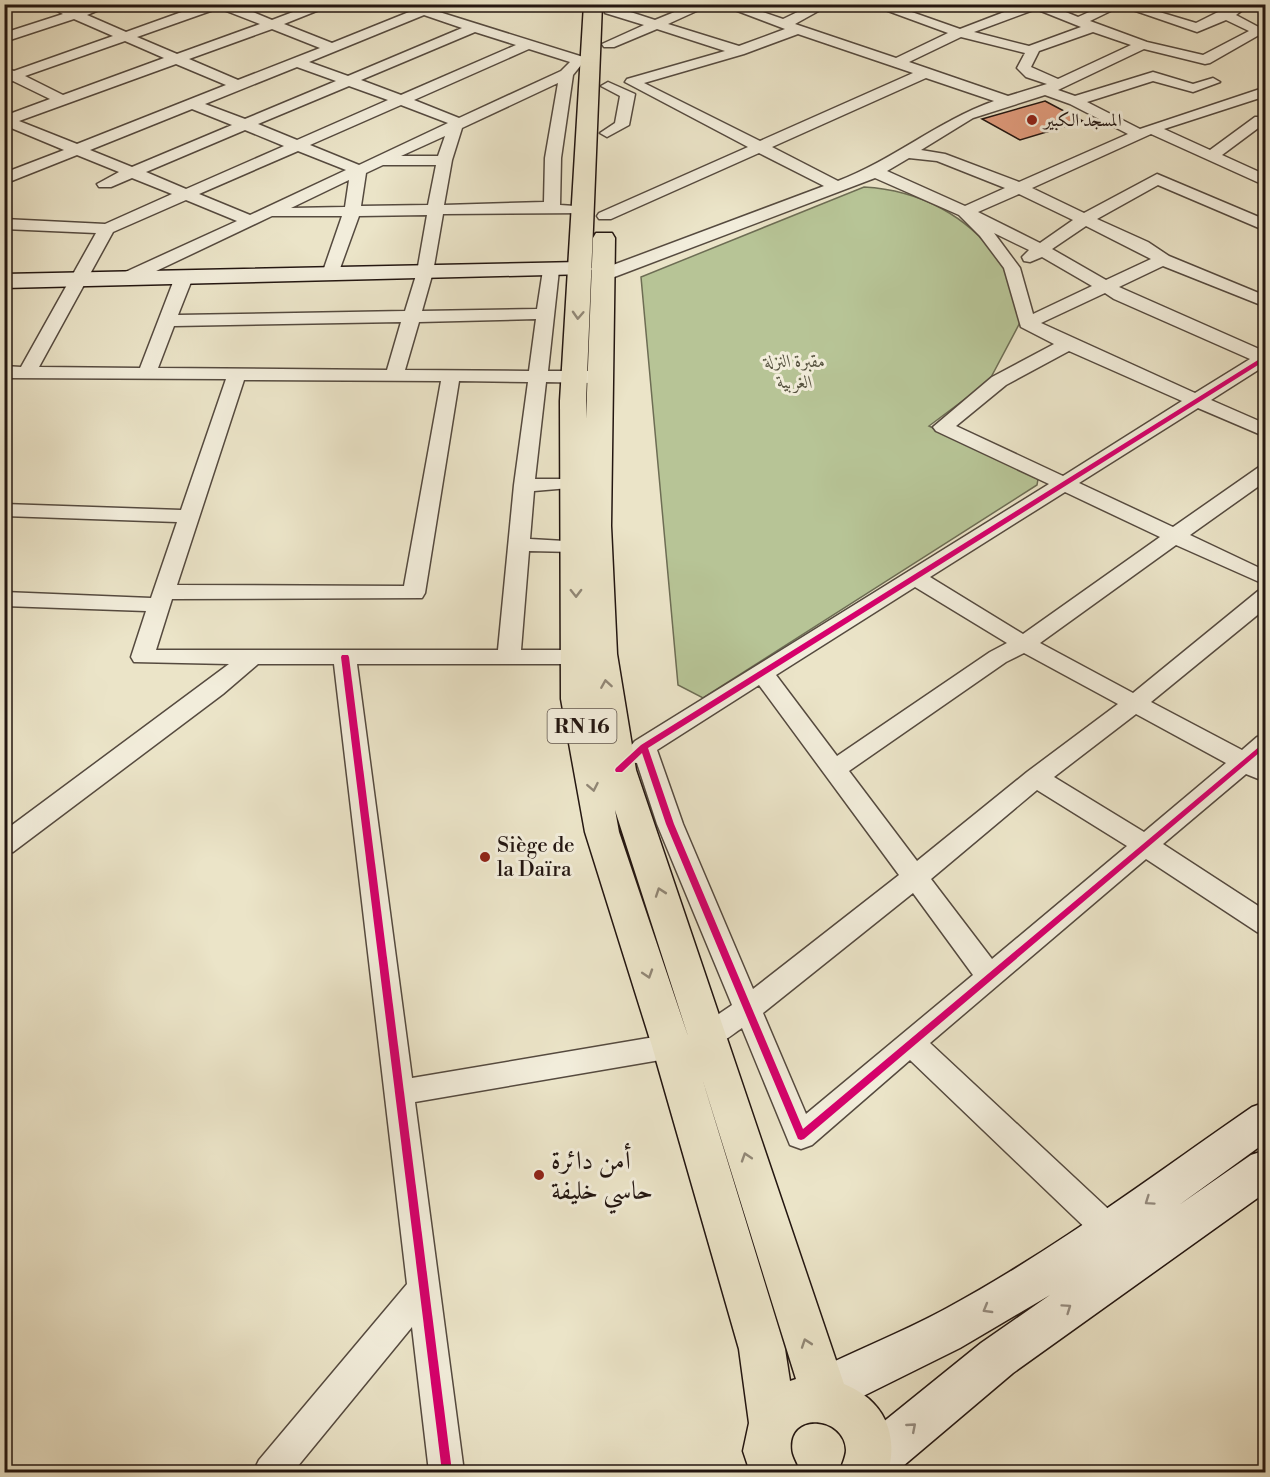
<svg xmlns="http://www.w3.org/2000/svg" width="1270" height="1477" font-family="'Libre Bodoni',Amiri,serif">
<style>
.green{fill:#b7c496;stroke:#6d6d54;stroke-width:1.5}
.building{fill:#e09b7c;stroke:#231611;stroke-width:1.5}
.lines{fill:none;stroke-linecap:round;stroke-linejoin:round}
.street-casing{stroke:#554a3f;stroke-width:3}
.secondary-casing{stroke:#231611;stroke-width:3}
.primary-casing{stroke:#231611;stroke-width:3}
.street{fill:#f2eddb;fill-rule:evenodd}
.secondary{fill:#f2eddb;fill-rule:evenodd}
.primary{fill:#ebe4c8;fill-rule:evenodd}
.cycleway-casing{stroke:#f2eddb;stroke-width:3}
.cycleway{fill:#d6006c;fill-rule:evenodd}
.oneway{stroke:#918776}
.oneway2{stroke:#958c80}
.poi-dot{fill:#8f2418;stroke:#f2eddb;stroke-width:2}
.labels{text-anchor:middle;stroke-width:6;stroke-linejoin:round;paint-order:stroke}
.far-poi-label{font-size:18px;fill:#231611;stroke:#f2eddb;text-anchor:start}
.far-park-label{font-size:18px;font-style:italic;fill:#575340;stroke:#f2eddb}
.shield{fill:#f2eddb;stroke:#61564e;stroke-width:1.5}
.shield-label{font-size:20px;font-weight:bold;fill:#231611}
.poi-label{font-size:21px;fill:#231611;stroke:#f2eddb;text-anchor:start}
.near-poi-label{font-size:26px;fill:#231611;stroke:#f2eddb;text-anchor:start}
</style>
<rect width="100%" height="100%" fill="#ebe4c8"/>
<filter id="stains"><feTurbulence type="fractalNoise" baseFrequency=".00333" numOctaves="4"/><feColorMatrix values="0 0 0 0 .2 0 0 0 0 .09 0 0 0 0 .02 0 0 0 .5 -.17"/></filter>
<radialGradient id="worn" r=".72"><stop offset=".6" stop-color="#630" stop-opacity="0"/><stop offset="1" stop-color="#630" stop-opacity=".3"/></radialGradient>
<path class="green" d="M864 187C919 190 970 216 1001 263 1011 278 1017 298 1024 315L989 381 929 426 1038 479 1037 485 703 698 678 685 641 277Z"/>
<path class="building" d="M1045 101 1083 121 1020 140 982 119Z"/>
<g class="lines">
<g class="street-casing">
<g id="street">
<path d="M44 4H62L75 10 93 4H113L87 15 126 32 204 4H234L272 20 314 4H334L284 24 332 43 414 10 415 7 447 4 436 11 596 61 598 64 591 68 581 65 573 75 561 158 560 205 590 207 592 210 590 213 443 214 433 272 422 311 537 309 543 270 551 265 559 270 548 371H592L601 377 592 383 546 382 535 479H581L584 483 581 487 534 491 530 539 582 542 586 546 582 550 575 552 529 551 521 650H576L584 652 587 657 584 662 576 664H357L412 1078 672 1034 682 1038 686 1046 682 1054 672 1058 415 1102 464 1472H429L412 1327 293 1472H253L259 1460 407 1284 334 664H258L223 694 13 852 4 854V831L229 664 134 662 131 657 146 611 4 606V592L151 598 177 522 4 516V504L181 510 226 379 4 378V366L21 367 96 233 4 229V219L105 224 172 194 132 178 111 187H99L97 184 119 172 77 155 4 184V173L64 150 4 125V116L50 99 13 81 4 83V68L14 71 113 36 74 19 4 42V33L63 14ZM219 8 260 24 177 54 137 37ZM424 15 462 28 348 76 309 62ZM272 29 320 48 238 80 189 59ZM475 32 516 45 401 95 361 80ZM125 41 164 58 63 95 25 76ZM529 49 570 62 561 71 459 118 414 100ZM176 64 226 85 77 144 19 121ZM297 67 336 81 245 119 205 104ZM558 83 545 158 544 202 444 205 452 160 462 128ZM349 86 388 100 297 140 258 124ZM401 105 448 123 359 165 310 145ZM192 109 232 125 132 167 90 150ZM245 130 284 146 186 189 146 172ZM445 136 438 156H401ZM298 151 346 170 250 215 199 194ZM383 165H436L428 205 361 206 366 173ZM349 180 345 207 291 208ZM186 200 237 221 121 274 118 278 121 282H133L272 216H342L322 274 330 279 338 274 359 216 427 215 417 272 405 311 178 315 193 277 184 272 175 277 140 368 39 367 113 232ZM536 319 529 371 405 370 419 322ZM401 322 387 370 158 368 174 326ZM244 380 441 381 404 586 177 585ZM459 381 528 382 514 485 498 650H156L172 599 422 598 425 593Z"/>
<path d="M694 4H712L668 24 739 46 785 29 719 4H739L783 19 814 4H831L795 24 896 58 948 33 869 4H889L960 29 1025 4H1046L1078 17 1107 4H1125L1090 21 1147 42 1203 55 1249 31 1226 20 1197 32 1130 9 1136 5 1196 23 1234 4H1250L1236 15 1266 31 1210 63 1205 64 1144 49 1058 90 1075 96 1153 72 1193 84 1213 78 1220 82 1193 92 1153 81 1087 102 1140 129 1266 87V96L1164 129 1210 150 1255 117H1265V123L1222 155 1266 175V186L1151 134 1032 188 1084 213 1157 174 1266 220V231L1158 185 1097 219 1148 242 1169 256 1266 296V307L1163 266 1119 287 1266 352V365L1211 400 1266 424V437L1198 408 1079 483 1173 527 1259 467 1266 465V481L1190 535 1266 571V585L1176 545 1040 643 1133 693 1258 591 1266 589V608L1151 702 1242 750 1257 737 1266 735V757L1261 761 1266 763V782L1246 774 1163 844 1266 911V935L1257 932 1146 859 930 1043 1119 1219 1124 1229 1119 1239 1108 1243 1097 1239 910 1060 812 1145 801 1149 790 1145 742 1028C727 1038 716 1050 698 1044L694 1036 698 1028 732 1005 657 824 637 763 625 762 622 756 635 741 1049 484 936 431 933 427 992 377 1054 344 1021 327 1004 268 980 236 959 215 875 178 609 279H597L595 275 597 271 824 186 759 153 611 219H599L597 216 599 213 748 147 625 82 627 79 725 51 657 29 614 47H604L602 44 644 25 605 13V7H615L655 20ZM1036 9 1081 27 1029 46 974 32ZM1093 32 1131 45 1058 79 1031 67 1039 51ZM798 34 913 73 760 141 644 83 744 54ZM961 37 1025 53 1017 68 1026 77 1047 84 1008 96 909 62ZM926 78 994 101C938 121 893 160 838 181L772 147ZM1045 95 1070 104 1128 134 1019 182 945 154 921 150 973 118ZM909 158 937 161 1005 188 965 206 887 171ZM1019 194 1073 220 1040 243 978 212ZM1086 226 1151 259 1106 280 1052 249ZM994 233 1029 250 1022 257 1024 261 1030 262 1042 257 1092 286 1033 314 1020 268ZM1105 293 1114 299 1250 359 1195 393 1041 323ZM1069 351 1182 401 1063 476 956 426 1006 385ZM1065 492 1160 537 1023 634 930 577ZM915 587 1007 643 990 652 837 756 776 675ZM1024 653 1118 704 1027 772 917 861 849 771 1006 662ZM759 685 899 875 753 989 683 824 657 750ZM1136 714 1226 763 1144 832 1054 777ZM1037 790 1127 846 992 959 931 879ZM913 893 973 975 806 1114 763 1013Z"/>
<path d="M608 82 635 94 629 125 607 137 600 133 615 123 620 96 601 86Z"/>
</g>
</g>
<g class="secondary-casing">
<g id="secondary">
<path d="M580 262 588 264 592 269 588 274 4 288V274Z"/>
<path d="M1266 1102V1142L1179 1205 1251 1155 1266 1150V1192L1013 1373 896 1472H847L844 1465 851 1448 981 1343 1050 1295 960 1348 829 1413 812 1420 795 1413 789 1397 795 1381C845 1354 898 1335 947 1308 1054 1250 1152 1176 1252 1107Z"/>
</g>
</g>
<g class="primary-casing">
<path id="primary" d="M584 4H602L586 401V419L593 238 596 233H612L615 238 611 526 617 654 636 770 844 1384C883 1400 899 1433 888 1472H840C841 1466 846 1457 846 1450 845 1416 786 1410 791 1451 792 1458 797 1465 799 1472H750L743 1451 749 1423 739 1349 652 1046 585 832 561 699 560 401ZM615 810 688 1036 689 1039 619 832ZM702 1078 796 1379 790 1381 785 1349Z"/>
</g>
<use href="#street" class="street"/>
<use href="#secondary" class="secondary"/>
<use href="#primary" class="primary"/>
<g class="cycleway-casing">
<g id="cycleway">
<path d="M1266 355V360L648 748 674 824 803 1129 1266 741V747L804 1139 801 1140 798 1139 666 824 642 753 622 772H616L615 770 616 768 641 745Z"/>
<path d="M342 655H348L349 657 452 1472H442L341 657Z"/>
</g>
</g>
<use href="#cycleway" class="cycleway"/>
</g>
<defs><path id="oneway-chevron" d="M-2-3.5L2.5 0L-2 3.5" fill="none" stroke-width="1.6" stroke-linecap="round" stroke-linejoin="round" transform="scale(1.5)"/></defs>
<g class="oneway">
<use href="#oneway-chevron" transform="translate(578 315) rotate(93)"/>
<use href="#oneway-chevron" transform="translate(576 593) rotate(89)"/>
<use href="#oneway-chevron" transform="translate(606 684) rotate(-99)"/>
<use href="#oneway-chevron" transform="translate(593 787) rotate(79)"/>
<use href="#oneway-chevron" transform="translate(660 892) rotate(-109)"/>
<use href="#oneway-chevron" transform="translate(648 974) rotate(72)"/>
<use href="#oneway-chevron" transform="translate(746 1157) rotate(-108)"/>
<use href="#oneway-chevron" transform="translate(806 1343) rotate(-109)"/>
</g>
<g class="oneway2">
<use href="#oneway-chevron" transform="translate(1149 1201) rotate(145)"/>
<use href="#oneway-chevron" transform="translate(1067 1308) rotate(-35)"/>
<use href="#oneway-chevron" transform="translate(987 1309) rotate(150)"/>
<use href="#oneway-chevron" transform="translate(912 1427) rotate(-41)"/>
</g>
<g class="poi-dot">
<circle cx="1032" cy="120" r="6"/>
<circle cx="485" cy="857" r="6"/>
<circle cx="539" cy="1175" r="6"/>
</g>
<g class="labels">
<g class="far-poi-label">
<text x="1044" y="126">المسجد الكبير</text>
</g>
<g class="far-park-label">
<text x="795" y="367">مقبرة النزلة<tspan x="795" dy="21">الغربية</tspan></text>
</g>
<rect class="shield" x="547.5" y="709" width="69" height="34" rx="4.5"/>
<g class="shield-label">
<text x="582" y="733">RN 16</text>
</g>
<g class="poi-label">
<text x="497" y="852">Siège de<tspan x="497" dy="24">la Daïra</tspan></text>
</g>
<g class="near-poi-label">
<text x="551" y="1169">أمن دائرة<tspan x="551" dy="30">حاسي خليفة</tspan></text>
</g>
</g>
<rect width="1270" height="1477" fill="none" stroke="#ebe4c8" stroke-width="24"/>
<rect x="6" y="6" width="1258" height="1465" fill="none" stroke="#231611" stroke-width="3"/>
<rect x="12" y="12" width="1246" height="1453" fill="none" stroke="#231611" stroke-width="1.5"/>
<rect width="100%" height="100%" filter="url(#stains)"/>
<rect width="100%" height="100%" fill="url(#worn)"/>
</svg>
